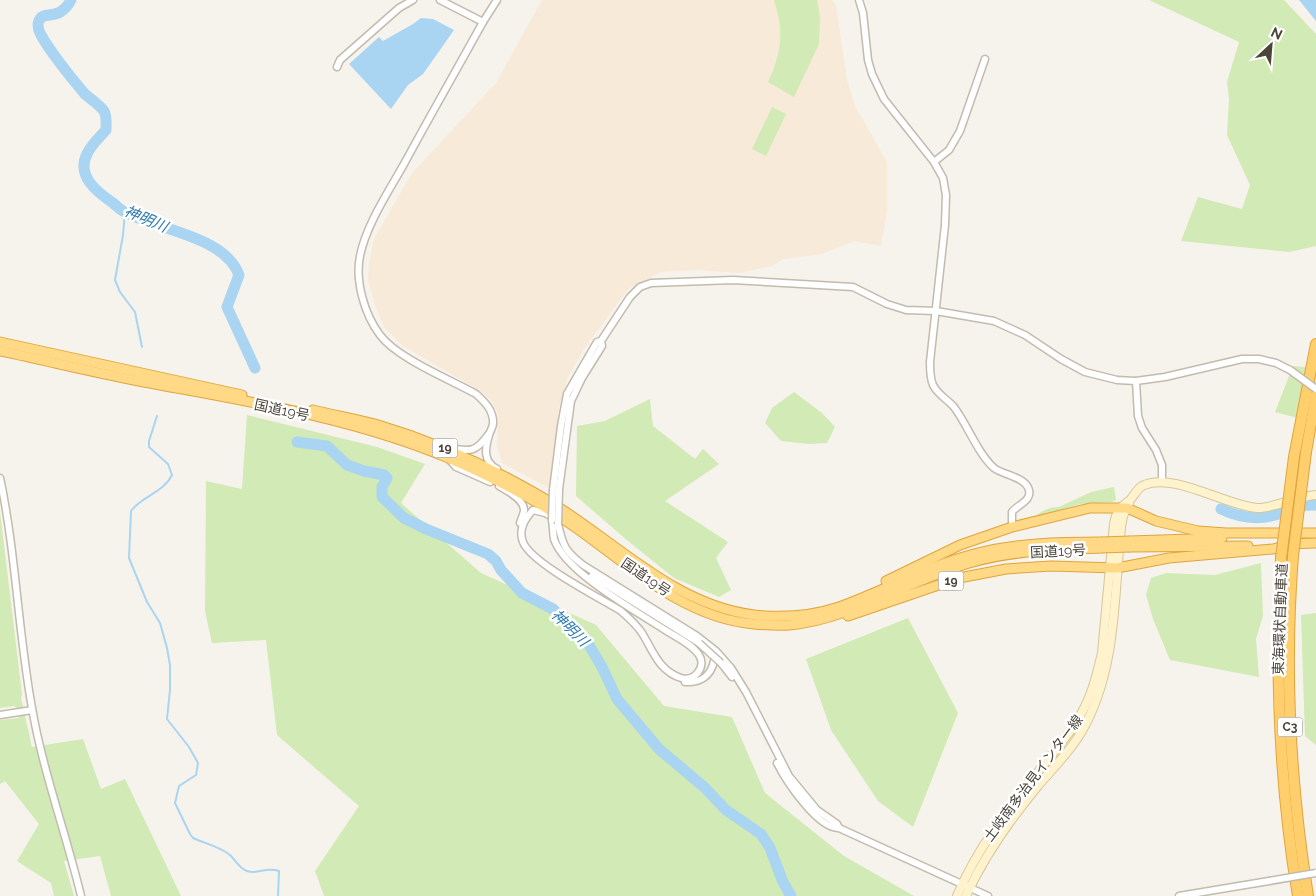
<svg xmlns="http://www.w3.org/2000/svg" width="1316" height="896" font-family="Raleway,'Noto Sans JP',sans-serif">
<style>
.commercial{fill:#f7ead8}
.green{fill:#d2eab5}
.water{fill:#a9d4f2}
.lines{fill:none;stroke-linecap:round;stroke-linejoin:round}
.stream{stroke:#a9d4f2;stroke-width:2}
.river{stroke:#a9d4f2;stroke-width:11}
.tertiary-casing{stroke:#c2bbae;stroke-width:9}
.secondary-casing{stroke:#d6c79b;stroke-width:10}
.trunk-casing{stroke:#e0a43c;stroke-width:11}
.motorway-casing{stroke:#e0a43c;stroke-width:12}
.tertiary{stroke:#fff;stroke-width:6}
.secondary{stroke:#fff3cd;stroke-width:8}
.trunk{stroke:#ffd985;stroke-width:9}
.motorway{stroke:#ffcf6e;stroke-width:10}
.tertiary-bridge-casing{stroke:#c2bbae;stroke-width:9;stroke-linecap:butt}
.trunk-bridge-casing{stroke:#e0a43c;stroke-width:11;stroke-linecap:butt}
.motorway-bridge-casing{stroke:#e0a43c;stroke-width:12;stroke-linecap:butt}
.tertiary-bridge{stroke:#fff;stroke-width:6}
.trunk-bridge{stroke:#ffd985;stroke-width:9}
.motorway-bridge{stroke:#ffcf6e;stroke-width:10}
.labels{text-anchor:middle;stroke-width:5;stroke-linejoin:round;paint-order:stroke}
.shield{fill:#fff;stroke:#817c74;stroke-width:1}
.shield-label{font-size:12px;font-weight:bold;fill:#4b4439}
.street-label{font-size:14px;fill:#4b4439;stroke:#fff}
.water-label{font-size:15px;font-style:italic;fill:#2e7ab2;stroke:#fff}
</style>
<rect width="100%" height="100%" fill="#f6f3ec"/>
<path class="commercial" d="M542 0H832L836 5 847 80 855 106 887 162V211L881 246 854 241 822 254 783 259 772 266 739 273 698 270 661 272 628 289 584 349 568 377 559 407 549 488 502 463 497 446 498 414 491 400 479 390 403 346 384 327 374 302 368 281 369 262 374 239 412 173 496 83Z"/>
<g class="green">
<path d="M774 0H817L820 16 819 44 794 97 768 82C782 52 784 32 774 0Z"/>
<path d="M1149 0H1284L1316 34V246L1289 252 1181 241 1198 197 1242 209 1250 185 1227 135 1229 99 1227 82 1239 42Z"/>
<path d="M772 107 786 114 766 156 752 149Z"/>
<path d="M1293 366 1316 368V423L1275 412Z"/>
<path d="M794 392 822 413 835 427 827 443 809 444 781 441 765 423 772 408Z"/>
<path d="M650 399 653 426 695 459 703 449 719 464 665 501 728 542 716 558 731 590 719 597 674 578 628 541 576 496 577 426 605 421Z"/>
<path d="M247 415 377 447 425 464 401 503 481 573 596 625 664 706 732 717 765 793 844 856 914 896H324L315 871 359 806 277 735 266 640 212 643 205 611 206 481 242 489Z"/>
<path d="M1114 487 1116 500 1111 502 1080 504 1034 518C1039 512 1051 506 1059 507L1091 492Z"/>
<path d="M0 512 22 694 21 698 32 747 83 739 101 789 125 779 181 896H111L100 856 64 861 74 896H54L51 883 17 861 39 824 5 781 0 784V720L19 718 15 706 0 708Z"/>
<path d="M1261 563 1263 616 1256 639 1259 677 1170 660 1153 619 1146 595 1151 578 1166 573 1215 575Z"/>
<path d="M1316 613V745L1305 736 1301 615Z"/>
<path d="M908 618 958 713 913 827 878 801 831 730 806 659Z"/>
</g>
<g class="water">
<path d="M1299 0H1316V21Z"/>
<path d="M421 18 433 19 454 30 423 74 408 85 391 109 349 64 379 37 383 41 413 24Z"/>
</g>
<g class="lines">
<g class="stream">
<path d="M125 212 123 235 115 280 120 292 135 312 142 347"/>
<path d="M157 416 149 441V447L168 464 172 475C163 493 142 496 131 511L129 558 147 602 160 623 167 648 170 665V690L167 719 189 747 198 763 196 775 179 786 175 803 190 834 193 838C204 843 221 847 230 855 236 861 239 868 247 871 258 875 266 866 279 871L278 896"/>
</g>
<g class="river">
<path d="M71 0C60 21 45 11 40 19 37 23 38 29 40 33 48 49 72 79 84 93 90 99 99 104 104 111 107 116 106 125 106 130 99 138 91 145 87 154 76 176 97 192 113 203 117 206 120 210 125 212 157 230 225 236 239 275L227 307 255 368"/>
<path d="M297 442 327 446 347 465 364 471 384 475 387 478 382 487V497L404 518 426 529 488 554 496 561 501 570 522 593 553 609 586 640 602 667 617 699 659 749 704 787 726 810 761 834 770 848 783 882 791 896"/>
<path d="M1221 509C1236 516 1254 520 1271 516 1289 512 1296 504 1316 505"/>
</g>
<g class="tertiary-casing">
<g id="tertiary">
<path d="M440 0 483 22 497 0"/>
<path d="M859 0 863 13 868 60 872 74 884 99 934 162 943 178 946 195 945 225 930 362C930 370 930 378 933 385 938 395 947 399 954 407 967 424 978 454 994 468 1003 475 1026 477 1029 490 1032 501 1017 505 1012 512V527"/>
<path d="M483 22C457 69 430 116 404 164 389 191 366 225 360 256 355 280 364 314 380 335 397 358 449 379 476 394 485 402 494 411 493 424 493 427 490 431 489 435 485 448 483 462 497 469"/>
<path d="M337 67 340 60 399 8 413 0"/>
<path d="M934 162 949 150 960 131 985 59"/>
<path d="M1136 381 1138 416 1142 428 1156 450 1162 465V482"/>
<path d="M450 448C470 452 476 452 488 435"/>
<path d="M449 459 456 467 490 482"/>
<path d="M0 478C16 553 18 632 32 708 43 772 66 833 81 896"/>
<path d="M499 486C508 491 525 500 524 511 523 515 521 520 520 523"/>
<path d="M559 489 571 401 582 378 602 346 601 341 630 297 640 287 651 283 733 280 853 287 887 304 906 310 936 311 994 321 1025 335 1061 359 1085 372 1117 380 1136 381 1165 377 1242 359H1259L1276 363 1290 370"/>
<path d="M553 490 561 426 567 394 597 342 601 341"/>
<path d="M552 520C553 526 553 533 554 539 565 572 636 611 665 630 676 637 692 644 699 655 707 667 694 682 681 678 659 671 653 651 642 633 636 624 629 618 621 611 600 598 531 563 523 542 518 529 525 519 533 510L545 513 555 518"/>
<path d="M558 524C563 546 565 551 583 565L697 636 716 651 731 668 746 692 789 776 817 810 837 824 839 828"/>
<path d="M592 576 699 643"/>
<path d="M721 663 732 677"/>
<path d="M685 682C700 683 711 676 714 661"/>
<path d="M0 715 32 710"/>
<path d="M777 763C786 781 818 829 839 828L988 896"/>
<path d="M1179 896 1269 881"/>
</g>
</g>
<g class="secondary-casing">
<g id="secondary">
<path d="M957 896C977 849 1006 811 1038 772 1052 753 1070 735 1081 714 1092 695 1097 674 1102 653L1114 524C1117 509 1119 509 1130 500 1134 496 1137 489 1142 486 1173 471 1223 505 1257 508 1272 509 1297 496 1316 495"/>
<path d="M966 896C984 856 1009 821 1037 787 1052 769 1070 752 1082 731 1117 670 1114 595 1121 527L1123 516 1129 503"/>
</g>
</g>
<g class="trunk-casing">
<g id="trunk">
<path d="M0 342 242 395"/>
<path d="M0 351C48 361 96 373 144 382 245 401 350 417 446 457 491 476 535 499 575 527 630 566 684 618 754 624 766 625 778 626 789 625 850 620 913 578 973 562 1014 550 1058 550 1101 548"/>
<path d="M313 410C334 415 355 419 375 424 436 442 493 468 547 500 614 540 673 605 754 615 782 618 812 616 839 607 884 591 927 566 974 554 1015 543 1059 542 1101 542"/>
<path d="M1130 541 1222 538"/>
<path d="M1289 544 1316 543"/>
<path d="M1130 547 1248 546"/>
<path d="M886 581 960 545 1012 527 1090 508H1127L1156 521 1198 531 1226 533H1316"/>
<path d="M848 616 959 578 1006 569 1051 566 1117 568 1169 558 1273 549 1291 544"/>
</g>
</g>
<g class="motorway-casing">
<g id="motorway">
<path d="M1306 452 1316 395"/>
<path d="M1294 457 1316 344"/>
<path d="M1293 556C1284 670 1290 783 1308 896"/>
<path d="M1281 558C1275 672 1279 784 1298 896"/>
</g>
</g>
<use href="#tertiary" class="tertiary"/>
<use href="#secondary" class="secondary"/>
<use href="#trunk" class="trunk"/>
<use href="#motorway" class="motorway"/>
<g class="tertiary-bridge-casing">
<g id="tertiary-bridge">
<path d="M1290 370 1316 389"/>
<path d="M552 520 553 490"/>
<path d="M558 524 559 489"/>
<path d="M699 643 721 663"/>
<path d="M1269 881 1316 873"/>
</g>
</g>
<g class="trunk-bridge-casing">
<g id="trunk-bridge">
<path d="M1101 542 1130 541"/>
<path d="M1101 548 1130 547"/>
</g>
</g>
<g class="motorway-bridge-casing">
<g id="motorway-bridge">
<path d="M1293 556 1306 452"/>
<path d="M1281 558 1294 457"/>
</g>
</g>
<use href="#tertiary-bridge" class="tertiary-bridge"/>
<use href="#trunk-bridge" class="trunk-bridge"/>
<use href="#motorway-bridge" class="motorway-bridge"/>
</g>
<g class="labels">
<g class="shield">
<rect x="432.5" y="438.5" width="25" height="19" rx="4"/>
<rect x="938.5" y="571.5" width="25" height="19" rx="4"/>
<rect x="1277.5" y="717.5" width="25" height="19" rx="4"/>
</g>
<g class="shield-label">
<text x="445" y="452">19</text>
<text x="951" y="585">19</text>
<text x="1290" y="731">C3</text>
</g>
<g class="street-label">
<text transform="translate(282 410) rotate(12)" y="5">国道19号</text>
<text transform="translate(1058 551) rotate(-3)" y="5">国道19号</text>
<text transform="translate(646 577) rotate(34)" y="5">国道19号</text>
<text transform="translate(1280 619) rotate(-88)" y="5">東海環状自動車道</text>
<text transform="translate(1033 778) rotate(-53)" y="5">土岐南多治見インター線</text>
</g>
<g class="water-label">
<text transform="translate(146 219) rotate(23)" y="5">神明川</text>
<text transform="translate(570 628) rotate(45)" y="5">神明川</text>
</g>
</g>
<g transform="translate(1271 45) rotate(26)" stroke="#ffffff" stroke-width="4" paint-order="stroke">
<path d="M0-4L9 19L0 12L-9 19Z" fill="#4b4439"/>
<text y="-8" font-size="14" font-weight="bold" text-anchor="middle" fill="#4b4439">N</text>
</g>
</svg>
